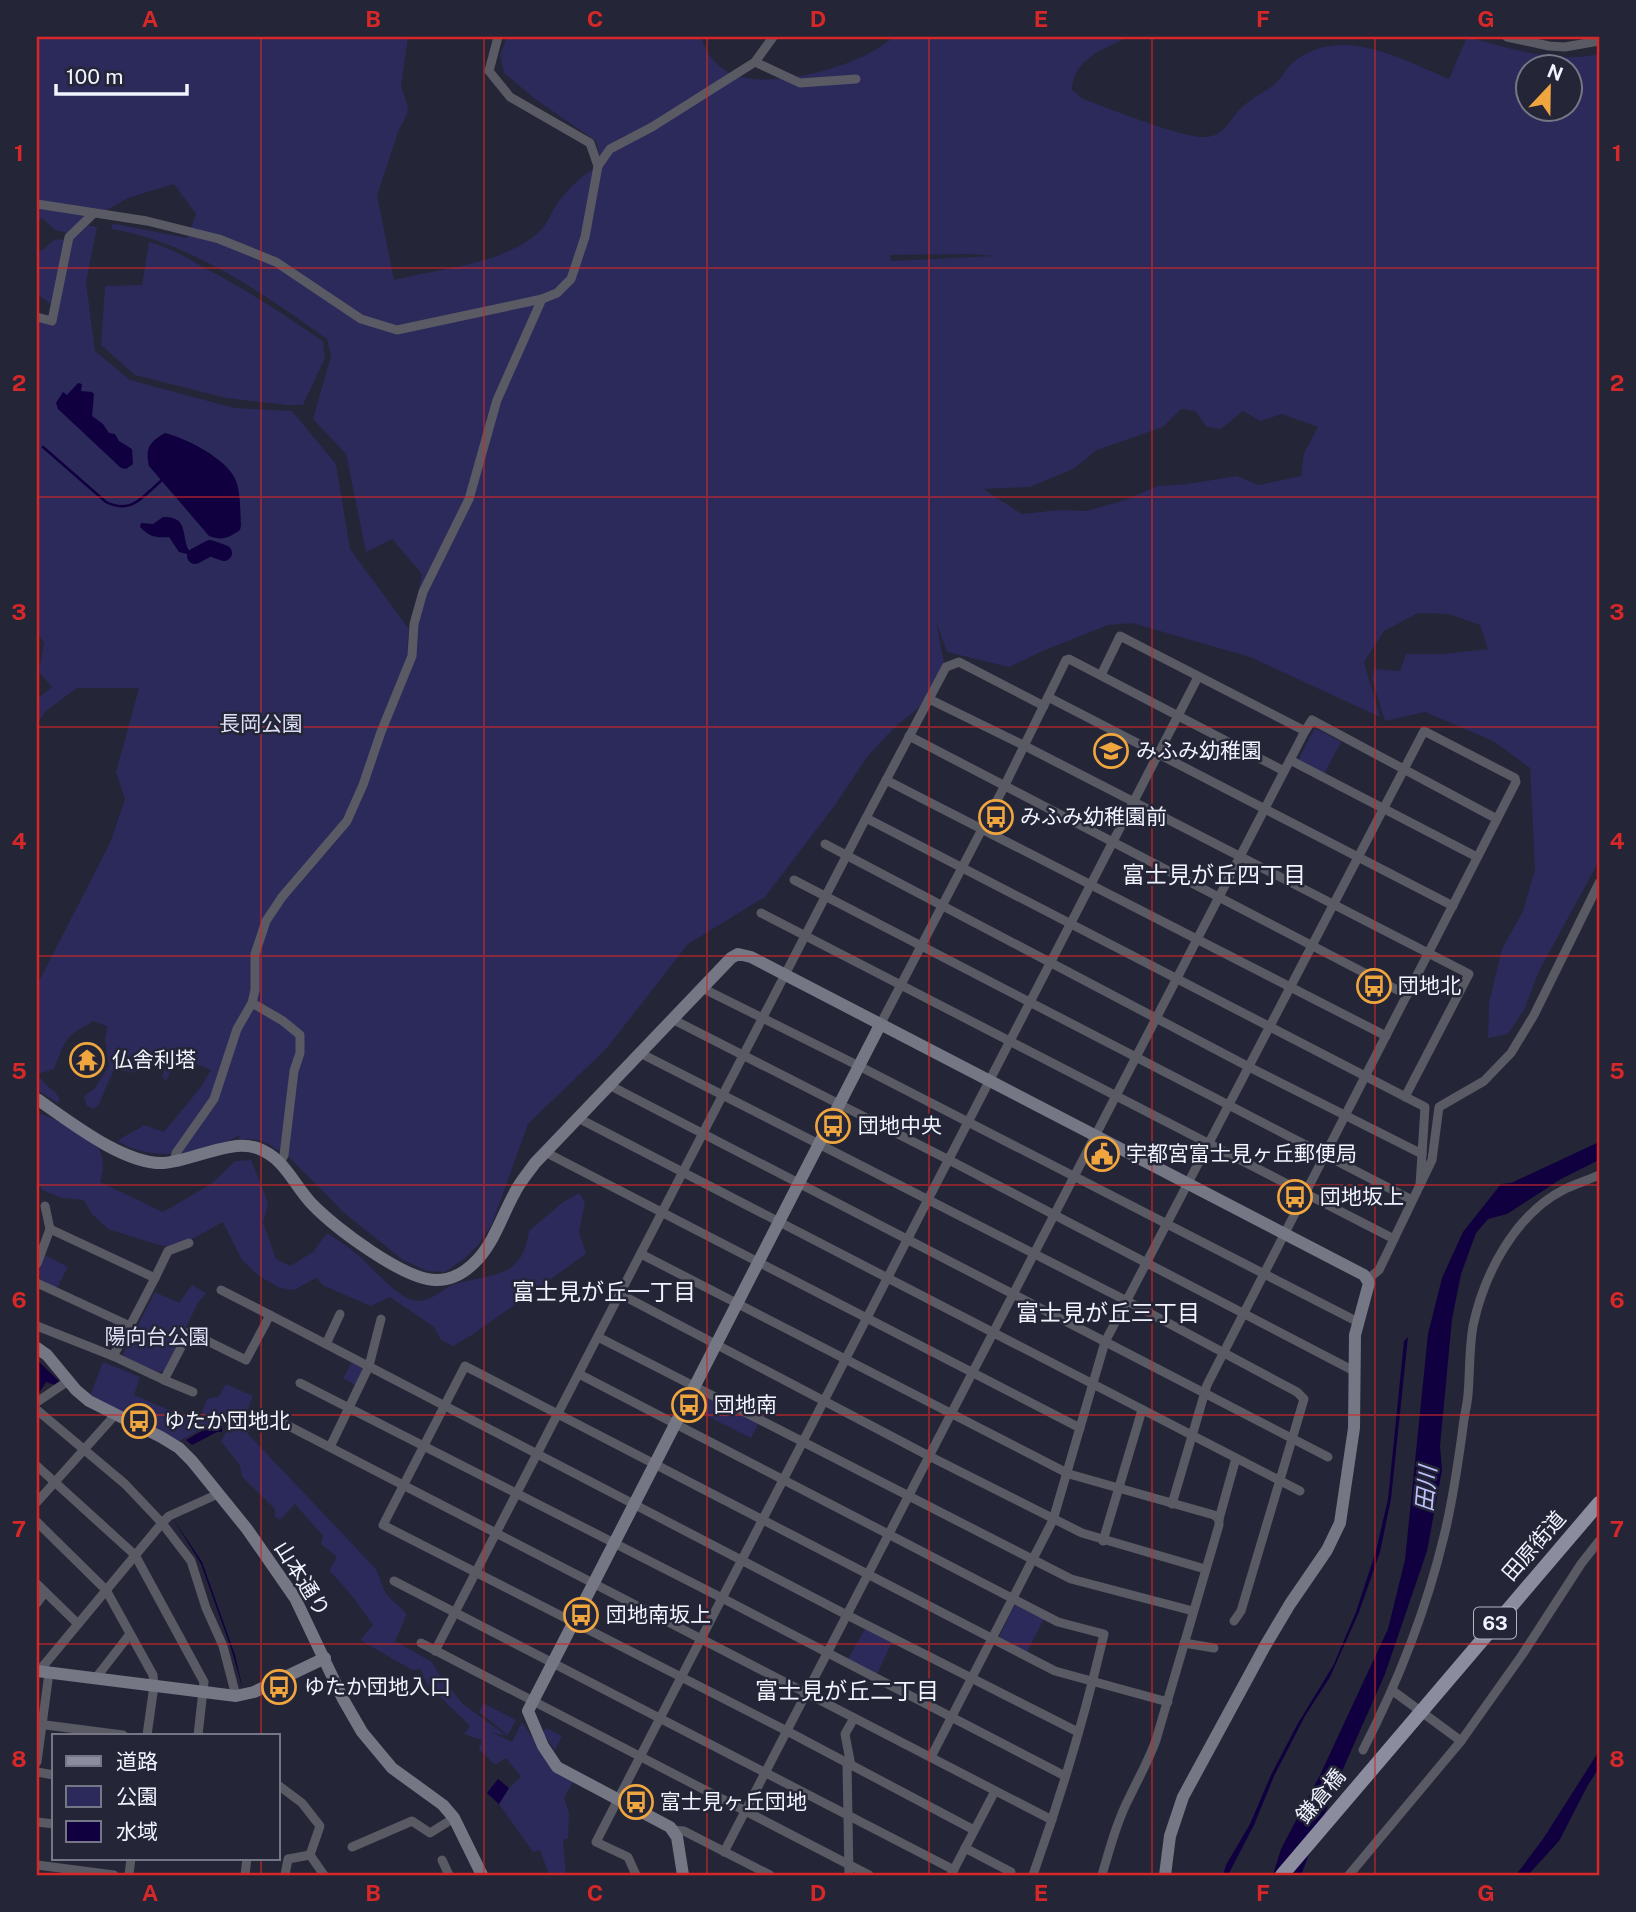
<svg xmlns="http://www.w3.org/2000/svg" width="1636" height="1912" font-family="'Public Sans','Noto Sans JP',sans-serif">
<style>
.green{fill:#2b2a5a;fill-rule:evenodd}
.water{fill:#10003f}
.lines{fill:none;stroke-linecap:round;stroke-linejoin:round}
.stream{stroke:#10003f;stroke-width:2.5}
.river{stroke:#10003f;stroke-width:16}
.street{stroke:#595a63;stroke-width:9}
.secondary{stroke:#757785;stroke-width:12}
.primary{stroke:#8b8d9f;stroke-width:14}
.grid{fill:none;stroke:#d62828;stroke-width:2;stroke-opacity:0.55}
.labels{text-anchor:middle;stroke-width:5;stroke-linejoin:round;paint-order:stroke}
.shield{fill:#242536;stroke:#b4b5c3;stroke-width:2}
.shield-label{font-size:19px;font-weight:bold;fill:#f1f3ff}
.park-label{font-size:21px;fill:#dddff4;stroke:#242536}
.poi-label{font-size:21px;fill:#f1f3ff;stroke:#242536;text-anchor:start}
.street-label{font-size:21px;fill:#f1f3ff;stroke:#242536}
.neighbourhood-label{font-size:23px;fill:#f1f3ff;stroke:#242536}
.water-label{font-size:23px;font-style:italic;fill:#bdc1fc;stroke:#242536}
.neatline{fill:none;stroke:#d62828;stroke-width:2.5}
.grid-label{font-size:23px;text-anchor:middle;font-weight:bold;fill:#d62828}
</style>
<rect width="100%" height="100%" fill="#242536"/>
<g class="green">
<path d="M37 37H408L401 86 408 107 407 114 398 132 377 195 394 280C440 268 505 265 541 230 547 224 550 215 555 207 566 190 583 173 602 165L596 141 535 99 504 73 500 55 507 37H701C706 51 712 62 726 71 765 94 863 66 893 37H1128C1104 49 1073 59 1072 90L1083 99C1109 108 1183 139 1206 137 1226 135 1229 120 1241 108 1251 98 1266 92 1276 83 1283 77 1286 68 1293 62 1343 24 1400 59 1449 79L1467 37C1509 48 1556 64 1599 54V861L1539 971 1525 1008 1508 1034 1488 1038 1489 1003 1502 949 1523 911 1535 870 1530 768 1493 741 1425 712 1385 721 1372 679 1374 669 1400 671 1406 654H1442L1488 649 1480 625 1449 614 1418 613 1384 631 1364 662 1380 717 1250 657 1132 623 1108 625 1045 650 1009 667 947 652 936 622 945 668 923 704 893 729 867 757 835 805 765 897 688 944 607 1048 528 1124 492 1224 479 1244 465 1258 445 1272 427 1271 403 1260 343 1212 281 1149 277 1150C265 1139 253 1138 238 1140L240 1135C208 1154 149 1163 118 1141 124 1135 135 1132 144 1125L164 1132 200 1088 211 1070 192 1062 189 1066 176 1060 166 1081 162 1077 166 1066 165 1058 145 1049 135 1073 114 1069 99 1104 94 1109 86 1105 84 1096 94 1089 109 1066 105 1040 107 1026 93 1021C87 1026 80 1028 74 1033 62 1041 60 1057 54 1069L38 1074C44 1087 57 1090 60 1100L58 1103 37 1090V985L110 843 125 799 116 772 139 688H77L46 711 37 723V699L52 687 39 672 44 643 37 631V320L56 323 69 244 55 307 37 294V250H44C51 240 57 238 69 240L85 225 97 227 86 282 95 351 130 380 234 408 292 411 336 464 350 549 409 629 407 647 422 574 392 539 366 552 346 454 313 419 331 356 327 339C264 294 190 242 112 229L111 225 115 224 187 238 196 214 174 184 128 198 67 233 55 230 42 218 37 221ZM1528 66H1570V108H1528ZM970 254 993 256 891 261 890 255ZM1181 409 1195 411 1207 427 1221 429 1243 411 1260 421 1282 414 1318 427 1304 453 1301 476 1258 485 1237 476 1187 484 1158 486 1125 500 1087 511 1059 510 1022 514 983 489 1030 487 1073 469 1097 450 1163 427Z"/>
<path d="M149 242C169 247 186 257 203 267 245 289 284 314 323 341L325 358 303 405H286L226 398 135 375 101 345 105 286 142 285Z"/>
<path d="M1315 728 1341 742 1324 774 1298 760Z"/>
<path d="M37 1113C50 1115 92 1138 99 1149 105 1159 103 1171 100 1182L163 1212 211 1184 235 1161 251 1160 265 1194 268 1205 263 1222 276 1259 290 1266 313 1252 327 1233C338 1240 349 1247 358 1255 371 1266 397 1297 413 1300 428 1304 440 1291 452 1285 470 1278 501 1278 514 1265 524 1256 527 1244 529 1231L563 1202 579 1193 585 1202 579 1232 586 1254 472 1335 453 1346 441 1340 434 1327 390 1297 371 1306 324 1286 316 1278 294 1290 280 1288 259 1276 242 1260 223 1222 176 1248 159 1245 108 1229 91 1213 84 1200 62 1198 42 1190 37 1179Z"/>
<path d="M45 1255 68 1267 57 1288 41 1280 39 1273Z"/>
<path d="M192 1285 206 1293 198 1303 164 1371 159 1372 125 1360 123 1354 155 1292 179 1303Z"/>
<path d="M103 1362 140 1377 134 1395 195 1421 200 1418 207 1399 219 1396 226 1384 253 1396 247 1412 252 1423 248 1434 376 1569 386 1594 407 1614 395 1641 432 1662 442 1679 463 1704 507 1736 491 1732 512 1742 522 1722 555 1772 573 1782 564 1798 569 1813 568 1838 563 1840 566 1875H549L540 1850 533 1852 499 1804 509 1788 521 1777 506 1758 495 1765 479 1749 482 1740 464 1734 470 1726 427 1684 420 1669 412 1670 360 1640 373 1625 352 1596 329 1570 337 1557 321 1544 323 1536 295 1504 280 1520 275 1517V1509L242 1477 240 1466 221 1441 231 1425 227 1423 205 1427 179 1441 90 1396Z"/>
<path d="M352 1362 361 1367 364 1372 357 1386 343 1378Z"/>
<path d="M701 1392 759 1422 751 1438 691 1408 698 1394Z"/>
<path d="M1015 1605 1044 1619 1027 1652 999 1637Z"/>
<path d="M865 1629 892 1642 877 1674 848 1659Z"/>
<path d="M483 1703 516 1720 508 1735 479 1712Z"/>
<path d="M546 1728 562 1736 555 1750 543 1733Z"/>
</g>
<g class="water">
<path d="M78 383 82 384 81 391 92 392 94 394 92 416 103 424 109 433 115 434 119 441 132 449 133 464 126 469 121 468 58 409 56 403 63 392 67 395Z"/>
<path d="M165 433C186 438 229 460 236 481 241 494 240 512 241 525L240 530C228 538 223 541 209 536L149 466C145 449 149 442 165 433Z"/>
<path d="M163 517C194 516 177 545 195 556L179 552 169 537C155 538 150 537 140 527L141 523 153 524Z"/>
<path d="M1599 1142V1160L1561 1179 1507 1214 1488 1219 1476 1233 1461 1274 1452 1319 1440 1446 1442 1470 1427 1551 1385 1674 1335 1787 1301 1875H1273L1281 1849 1320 1775 1388 1629 1405 1560 1428 1334 1442 1278 1463 1232 1501 1184 1511 1183Z"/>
<path d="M1408 1337 1391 1499 1380 1552 1359 1612 1330 1677 1305 1716 1274 1776 1254 1825 1228 1875H1223L1226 1865 1250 1824 1271 1775 1297 1725 1334 1664 1356 1612 1376 1551 1388 1499 1404 1341Z"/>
<path d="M37 1360 60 1382 55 1385 46 1382 37 1396Z"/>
<path d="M222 1425V1432H217L192 1445 186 1440 207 1428Z"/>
<path d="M174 1520 202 1562 235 1655 243 1690 231 1648 201 1564Z"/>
<path d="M1599 1751V1768L1588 1785 1559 1841 1528 1875H1516L1543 1839Z"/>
<path d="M498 1779 509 1788 499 1804 487 1793Z"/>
</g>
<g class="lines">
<path class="stream" d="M43 447 106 502C132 515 143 496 162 480"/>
<path class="river" d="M195 556 210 548 224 553"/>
<g class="street">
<path d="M498 37 489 71 510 97 590 143 598 166"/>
<path d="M1507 37 1549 46 1565 47 1599 41"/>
<path d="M755 62 800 83 856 79"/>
<path d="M37 204 147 221 219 239 276 262 361 319 397 330 542 299 557 293 571 279 585 237 598 166 610 149 652 127 755 62 773 37"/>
<path d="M37 317 52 321 69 237 94 213"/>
<path d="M1048 697 1453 906"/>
<path d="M929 699 1025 746 1469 974 1405 1097"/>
<path d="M1305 731 1312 720 1497 819"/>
<path d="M909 736 1407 995"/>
<path d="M1290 760 1477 857"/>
<path d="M886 780 1386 1036"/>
<path d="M866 818 946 667 959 662 1044 706"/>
<path d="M825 844 1249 1067 1422 1154"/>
<path d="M794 880 1412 1200"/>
<path d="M761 913 1394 1239"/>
<path d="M702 988 859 1066 1358 1322"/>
<path d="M252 1003 283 1021 300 1035V1053L294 1071 284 1155 281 1162"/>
<path d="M672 1019 949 1160 1354 1371"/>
<path d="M880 1025 1004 787 1066 660 1069 659 1284 771"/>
<path d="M640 1053 1127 1301 1297 1392 1304 1399 1241 1611 1234 1621"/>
<path d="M609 1085 1328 1457"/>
<path d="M578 1118 1300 1491"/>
<path d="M545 1152 1080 1428"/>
<path d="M174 1162 176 1153 214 1099 237 1029 252 1003 255 990V954L266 921 282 897 347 821 363 785 381 732 412 656 414 624 423 592 469 499 497 400 542 299"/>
<path d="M641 1254 1069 1474 1214 1515 1219 1519V1525L1156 1740C1149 1760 1139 1777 1130 1796 1117 1821 1110 1848 1102 1875"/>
<path d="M37 1264 50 1229 45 1206"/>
<path d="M155 1278 168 1251 189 1243"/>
<path d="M1368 1279 1379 1270 1432 1160 1439 1107 1484 1081 1511 1053 1534 1015 1599 883"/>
<path d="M37 1283 130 1326 155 1278 50 1229"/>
<path d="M221 1290 270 1315"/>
<path d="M620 1294 929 1456 1082 1533 1205 1569"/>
<path d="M37 1326 113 1356 164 1380 189 1332 246 1360 270 1315 847 1615 1078 1732"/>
<path d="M598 1337 1071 1579 1193 1611"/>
<path d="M326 1344 340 1314"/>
<path d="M113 1356 130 1326"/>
<path d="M579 1374 1058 1622 1104 1634C1085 1716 1061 1796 1033 1875"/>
<path d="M164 1380 193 1392"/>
<path d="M300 1383 722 1598 1065 1776"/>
<path d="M37 1402 68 1381"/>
<path d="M37 1410 125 1484 162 1523 191 1561 206 1608 223 1646 236 1696"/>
<path d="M279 1421 1052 1820"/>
<path d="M330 1447 369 1366 381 1319"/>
<path d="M37 1466 135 1555 204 1682 198 1735"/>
<path d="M37 1502 115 1415"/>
<path d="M1219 1519 1236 1458"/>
<path d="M37 1522 106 1590 153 1675 154 1686 147 1735"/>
<path d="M1103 1541 1142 1410"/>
<path d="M394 1581 954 1870"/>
<path d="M37 1584 78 1624"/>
<path d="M37 1603 45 1592"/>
<path d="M421 1643 869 1875"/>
<path d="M1184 1643 1214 1648"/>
<path d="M435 1651 866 818 1425 1107 1420 1185"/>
<path d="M39 1671 162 1523 169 1516 218 1494"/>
<path d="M95 1679 130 1634"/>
<path d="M1393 1691 1461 1741"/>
<path d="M38 1724 123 1735"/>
<path d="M1363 1750C1398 1682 1426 1611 1444 1536 1453 1500 1458 1464 1463 1427 1464 1416 1467 1406 1468 1395 1470 1372 1469 1349 1473 1326 1484 1274 1515 1214 1565 1189 1576 1184 1588 1180 1599 1175"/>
<path d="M931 1757 1053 1520 1105 1342 1424 731 1515 778 1516 782 1207 1385 1172 1504"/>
<path d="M37 1762 49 1673"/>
<path d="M847 1764 849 1875"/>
<path d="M851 1766 845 1734 854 1718"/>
<path d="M37 1772 54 1775"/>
<path d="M278 1785 302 1803 320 1826 310 1855 324 1875"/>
<path d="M37 1822 54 1824"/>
<path d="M673 1830 684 1831 770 1875"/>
<path d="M974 1830 787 1731 383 1525 465 1366 1055 1671 1168 1702"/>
<path d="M352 1847 412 1821 430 1833 454 1818"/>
<path d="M965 1848 1011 1872"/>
<path d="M724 1852 1305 731 1120 636 1101 675"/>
<path d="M442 1860 449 1875"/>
<path d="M37 1865 114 1875"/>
<path d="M129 1875 131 1858"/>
<path d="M245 1875 247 1858"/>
<path d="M285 1875 288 1859 310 1855"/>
<path d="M636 1875 628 1857 596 1842 1198 677"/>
<path d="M951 1875 995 1791"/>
<path d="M1349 1875 1461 1741 1522 1655 1581 1564 1599 1541"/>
</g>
<g class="secondary">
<path d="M37 1099C69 1121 124 1165 164 1163 192 1161 230 1139 257 1148 285 1158 293 1184 312 1204 334 1227 405 1281 437 1280 454 1280 467 1271 478 1259 495 1240 502 1216 514 1194 519 1183 528 1173 535 1163L731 958 738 954 751 957 1364 1275 1369 1283 1355 1335 1354 1428 1340 1523 1327 1550 1290 1604 1265 1646 1183 1797 1170 1836 1165 1875"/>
<path d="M37 1348 47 1355 76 1390 89 1401 161 1437 179 1448 192 1461 247 1529 295 1598 343 1699 362 1732 392 1768 443 1805 454 1818 482 1875"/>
<path d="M37 1671 236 1696 254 1692 325 1658"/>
<path d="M683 1875 677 1837 670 1827 557 1767 543 1746 528 1711 880 1025"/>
</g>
<path class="primary" d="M1282 1875 1599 1503"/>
</g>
<path class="grid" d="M261 37V1735M484 37V1875M707 37V1875M929 37V1875M1152 37V1875M1375 37V1875M37 268H1599M37 497H1599M37 727H1599M37 956H1599M37 1185H1599M37 1415H1599M37 1644H1599M261 1858V1875"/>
<defs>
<g id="school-ring" transform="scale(1.75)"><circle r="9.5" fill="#242536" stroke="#f0a63f" stroke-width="1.5"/><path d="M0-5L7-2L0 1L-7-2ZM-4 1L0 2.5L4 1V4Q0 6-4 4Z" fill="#f0a63f"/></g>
<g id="bus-ring" transform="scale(1.75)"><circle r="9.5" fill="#242536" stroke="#f0a63f" stroke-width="1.5"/><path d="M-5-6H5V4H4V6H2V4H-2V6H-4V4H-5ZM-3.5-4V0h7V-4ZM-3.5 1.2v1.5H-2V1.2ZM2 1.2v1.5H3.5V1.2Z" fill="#f0a63f"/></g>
<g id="temple-ring" transform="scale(1.75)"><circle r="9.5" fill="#242536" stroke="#f0a63f" stroke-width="1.5"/><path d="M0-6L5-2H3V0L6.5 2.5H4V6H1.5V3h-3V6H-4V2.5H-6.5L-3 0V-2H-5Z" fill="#f0a63f"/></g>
<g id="civic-ring" transform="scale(1.75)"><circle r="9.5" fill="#242536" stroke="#f0a63f" stroke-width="1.5"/><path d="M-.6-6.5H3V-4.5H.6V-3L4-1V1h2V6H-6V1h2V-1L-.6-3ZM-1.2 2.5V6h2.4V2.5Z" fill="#f0a63f"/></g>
</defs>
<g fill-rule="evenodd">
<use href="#school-ring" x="1111" y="751"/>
<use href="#bus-ring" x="996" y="817"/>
<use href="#bus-ring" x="1374" y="986"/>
<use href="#temple-ring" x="87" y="1060"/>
<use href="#bus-ring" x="833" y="1126"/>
<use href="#civic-ring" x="1102" y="1154"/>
<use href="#bus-ring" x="1295" y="1197"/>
<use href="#bus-ring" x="689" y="1405"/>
<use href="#bus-ring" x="139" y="1421"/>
<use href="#bus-ring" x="581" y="1615"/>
<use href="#bus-ring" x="279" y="1687"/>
<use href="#bus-ring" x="636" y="1802"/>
</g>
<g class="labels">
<rect class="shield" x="1474" y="1607.5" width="42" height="31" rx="5"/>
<g class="shield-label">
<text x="1495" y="1630">63</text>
</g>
<g class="park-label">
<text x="261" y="731">長岡公園</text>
<text x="157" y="1344">陽向台公園</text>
</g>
<g class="poi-label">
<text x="1136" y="758">みふみ幼稚園</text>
<text x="1020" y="824">みふみ幼稚園前</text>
<text x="1398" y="993">団地北</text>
<text x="112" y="1067">仏舎利塔</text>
<text x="858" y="1133">団地中央</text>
<text x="1126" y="1161">宇都宮富士見ヶ丘郵便局</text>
<text x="1320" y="1204">団地坂上</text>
<text x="714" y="1412">団地南</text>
<text x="164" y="1428">ゆたか団地北</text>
<text x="606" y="1622">団地南坂上</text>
<text x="304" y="1694">ゆたか団地入口</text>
<text x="660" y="1809">富士見ヶ丘団地</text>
</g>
<g class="street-label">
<text transform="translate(1534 1546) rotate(-49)" y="7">田原街道</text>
<text transform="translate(302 1579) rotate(58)" y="7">山本通り</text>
<text transform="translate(1321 1796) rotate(-50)" y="7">鎌倉橋</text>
</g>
<g class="neighbourhood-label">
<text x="1214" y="883">富士見が丘四丁目</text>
<text x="604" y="1300">富士見が丘一丁目</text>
<text x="1108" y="1321">富士見が丘三丁目</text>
<text x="847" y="1699">富士見が丘二丁目</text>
</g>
<g class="water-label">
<text transform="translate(1426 1489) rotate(-85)" y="8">田川</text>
</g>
</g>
<rect width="1636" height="1912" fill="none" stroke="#242536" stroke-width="77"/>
<rect x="52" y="1734" width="228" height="126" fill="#242536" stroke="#767786" stroke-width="2"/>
<rect x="66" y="1756" width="35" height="10" fill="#8b8d9f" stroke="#767786" stroke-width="2"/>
<text x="116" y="1769" font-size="21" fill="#f1f3ff">道路</text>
<rect x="66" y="1786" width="35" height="21" fill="#2b2a5a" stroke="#767786" stroke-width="2"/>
<text x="116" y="1804" font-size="21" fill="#f1f3ff">公園</text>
<rect x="66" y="1821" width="35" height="21" fill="#10003f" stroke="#767786" stroke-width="2"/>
<text x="116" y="1839" font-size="21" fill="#f1f3ff">水域</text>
<g transform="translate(1549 88) rotate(22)"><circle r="33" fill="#242536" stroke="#767786" stroke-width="2"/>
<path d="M0-5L12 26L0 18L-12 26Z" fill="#f0a63f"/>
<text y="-10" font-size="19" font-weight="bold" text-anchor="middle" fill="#f1f3ff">N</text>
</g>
<path d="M56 84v10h131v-10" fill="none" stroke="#f1f3ff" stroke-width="3.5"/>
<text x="66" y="84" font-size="21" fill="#f1f3ff" stroke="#242536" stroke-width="5" paint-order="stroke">100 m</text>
<rect x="38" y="38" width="1560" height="1836" class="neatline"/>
<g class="grid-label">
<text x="150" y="27">A</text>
<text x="373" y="27">B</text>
<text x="595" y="27">C</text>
<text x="818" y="27">D</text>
<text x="1041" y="27">E</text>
<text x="1263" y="27">F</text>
<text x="1486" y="27">G</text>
<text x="19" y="161">1</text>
<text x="1617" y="161">1</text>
<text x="19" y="391">2</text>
<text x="1617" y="391">2</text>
<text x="19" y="620">3</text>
<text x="1617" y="620">3</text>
<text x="19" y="849">4</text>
<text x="1617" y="849">4</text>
<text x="19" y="1079">5</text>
<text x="1617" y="1079">5</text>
<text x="19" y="1308">6</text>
<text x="1617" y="1308">6</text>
<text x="19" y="1537">7</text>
<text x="1617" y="1537">7</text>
<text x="19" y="1767">8</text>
<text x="1617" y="1767">8</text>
<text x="150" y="1901">A</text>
<text x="373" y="1901">B</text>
<text x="595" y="1901">C</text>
<text x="818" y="1901">D</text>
<text x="1041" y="1901">E</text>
<text x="1263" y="1901">F</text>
<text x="1486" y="1901">G</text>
</g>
</svg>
